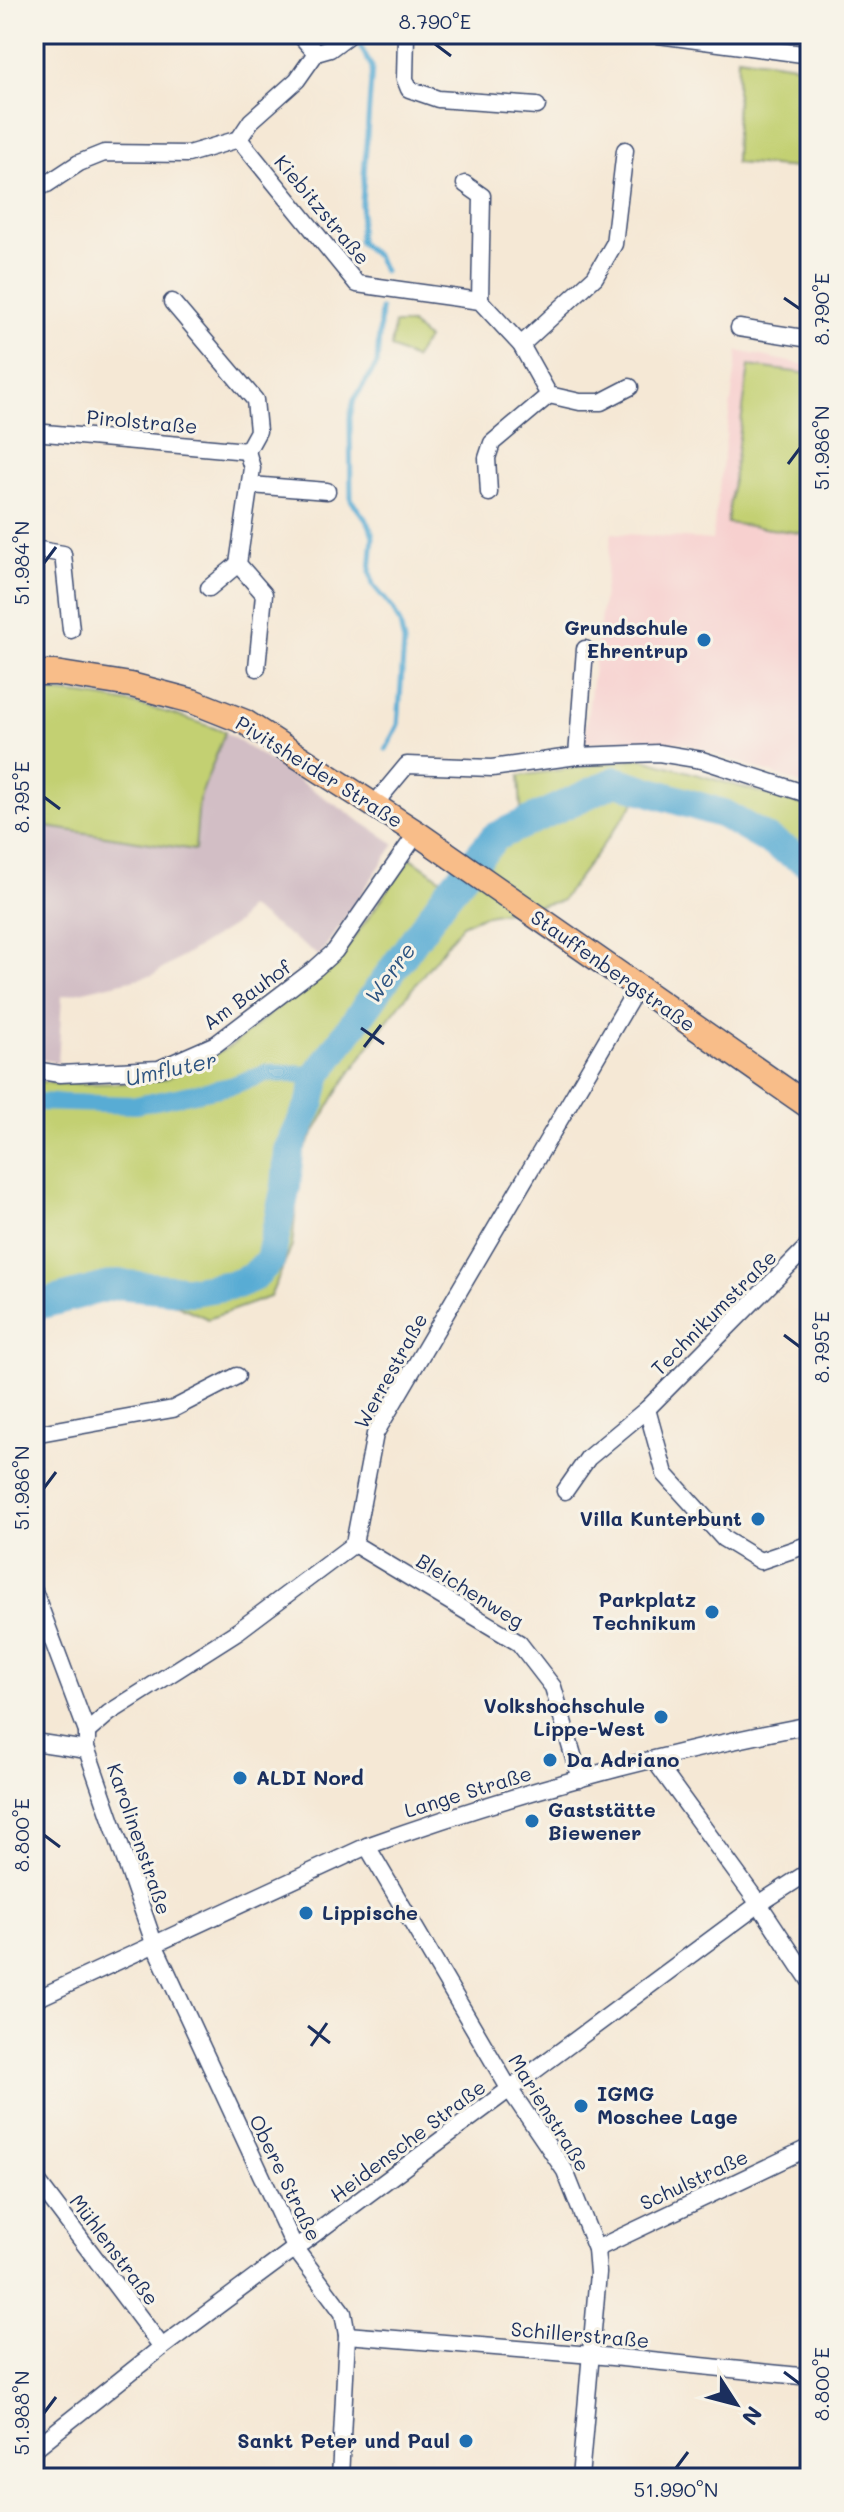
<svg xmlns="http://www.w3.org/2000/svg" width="844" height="2512" font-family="Mali,sans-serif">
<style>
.built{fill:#f7d0cf}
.industrial{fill:#d2bec5}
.green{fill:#c3d072;stroke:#6f8068;stroke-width:2}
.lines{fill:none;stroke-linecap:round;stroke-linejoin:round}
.stream{stroke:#58acd4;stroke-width:5}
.canal{stroke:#58acd4;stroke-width:18}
.river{stroke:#58acd4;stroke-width:30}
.street-casing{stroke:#3c4b70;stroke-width:19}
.primary-casing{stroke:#3c4b70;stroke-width:27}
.street{stroke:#fff;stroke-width:16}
.primary{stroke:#f8bd89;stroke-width:24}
.ticks{fill:none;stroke:#1b2f5e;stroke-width:3}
.poi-dot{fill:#1f6fb2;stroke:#f7f3e8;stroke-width:3}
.labels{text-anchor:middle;stroke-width:6;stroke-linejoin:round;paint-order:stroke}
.street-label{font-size:20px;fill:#1b2f5e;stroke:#f7f3e8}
.poi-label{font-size:20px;font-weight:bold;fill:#1b2f5e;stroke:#f7f3e8;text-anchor:end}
.water-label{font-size:22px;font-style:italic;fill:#2d5481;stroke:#f7f3e8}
.neatline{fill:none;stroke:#1b2f5e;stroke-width:3}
.ticks-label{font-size:20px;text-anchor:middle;fill:#1b2f5e}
</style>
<rect width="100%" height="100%" fill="#f7f3e8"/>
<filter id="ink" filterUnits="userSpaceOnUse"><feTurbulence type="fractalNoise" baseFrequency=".0125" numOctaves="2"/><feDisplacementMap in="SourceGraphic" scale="16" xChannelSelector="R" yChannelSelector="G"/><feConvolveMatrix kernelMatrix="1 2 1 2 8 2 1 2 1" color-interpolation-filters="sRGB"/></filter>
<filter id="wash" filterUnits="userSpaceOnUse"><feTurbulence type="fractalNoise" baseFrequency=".006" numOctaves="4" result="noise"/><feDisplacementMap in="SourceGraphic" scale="32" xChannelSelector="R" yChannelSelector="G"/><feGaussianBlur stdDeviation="1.8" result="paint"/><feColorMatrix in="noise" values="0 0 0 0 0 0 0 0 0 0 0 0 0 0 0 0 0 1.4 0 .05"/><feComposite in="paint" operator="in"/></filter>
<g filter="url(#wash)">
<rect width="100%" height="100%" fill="#f5e8d5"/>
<path class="built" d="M738 351 810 366V787L684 743 639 740 584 742 612 533 712 540Z"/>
<path class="industrial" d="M225 732 395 844 319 956 248 907 237 923 153 975 62 996 58 1063 34 1058V825L195 850 199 800Z"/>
<g class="green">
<path d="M738 57 810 67V169L735 163Z"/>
<path d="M394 324H411L427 339 414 359 391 348Z"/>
<path d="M749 366 810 374 808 534 727 523Z"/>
<path d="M34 692C97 692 166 709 225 732L199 800 195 850 34 825Z"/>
<path d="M640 758 810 807V864L723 815 635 802 561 901 482 916 462 925 383 1026 339 1089 301 1156 292 1246 270 1297 208 1319 173 1303 115 1294 34 1315V1080L56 1084 140 1083 168 1078 231 1046 342 954 411 858 457 890 496 837 522 825 519 776Z"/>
</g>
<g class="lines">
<g class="stream">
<path d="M360 46 372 67 359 242 376 256 384 271"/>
<path d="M381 309 377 364 354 400 350 417 351 500 369 524 373 536 370 572 373 585 393 609 400 624 404 643 398 726 386 749"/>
</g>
<path class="canal" d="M34 1102 136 1105 230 1086 267 1073 317 1075"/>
<path class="river" d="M34 1306 117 1284 193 1291 237 1284 253 1277 270 1260 286 1186 289 1150 311 1102 317 1075 447 894 495 837 616 781 723 814 810 864"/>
</g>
</g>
<g filter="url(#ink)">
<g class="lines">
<g class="street-casing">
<g id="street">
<path d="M299 34 316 53"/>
<path d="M406 34 405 79 409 89 438 99 537 106"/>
<path d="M651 34 810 55"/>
<path d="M239 139 357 284 480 301 521 345 549 395 580 402H601L630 387"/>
<path d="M465 184 482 196 480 301"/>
<path d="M34 189 47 184 79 163 104 153 188 154 239 139 251 121 297 80 316 53 330 49 350 34"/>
<path d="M739 328 810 339"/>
<path d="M521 345 595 277 614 244 625 150"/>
<path d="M34 432 247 451 258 431 255 400 172 302"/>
<path d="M247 451 252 468 238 564 264 594 257 668"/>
<path d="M251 485 327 491"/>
<path d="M489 493 487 458 492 443 549 395"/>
<path d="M34 549 63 554 71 630"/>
<path d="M209 588 238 564"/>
<path d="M577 756 585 649"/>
<path d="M377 807 382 795 407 765 492 768 577 756 659 753 702 760 810 795"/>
<path d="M34 1070 60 1074 159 1069 216 1044 316 968 335 951 417 833"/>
<path d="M647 1409 665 1474 724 1539 760 1561 810 1544"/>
<path d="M34 1434 173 1409 237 1376"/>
<path d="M565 1491 588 1458 647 1409 810 1244"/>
<path d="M354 1544 519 1643 553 1687 580 1779"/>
<path d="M34 1591 87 1732V1740"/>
<path d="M87 1732 109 1713 238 1631 354 1544 375 1434 637 988"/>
<path d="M34 1742 87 1750 155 1946 296 2250 343 2313 347 2335 340 2478"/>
<path d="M655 1761 759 1904 810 1981"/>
<path d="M367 1846 510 2090 565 2171 596 2249 598 2273 580 2478"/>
<path d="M34 2000 367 1846C508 1795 663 1753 810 1725"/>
<path d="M34 2177 162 2347"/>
<path d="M596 2249 810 2147"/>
<path d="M347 2335 592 2355 810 2377"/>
<path d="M34 2449 162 2347 759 1904 810 1871"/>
</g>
</g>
<g class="primary-casing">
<path id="primary" d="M34 673H55L131 685 192 701 245 722 417 833 810 1107"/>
</g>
<use href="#street" class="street"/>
<use href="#primary" class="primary"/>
</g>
</g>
<path class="ticks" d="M435 44 451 56M784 298 800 309M788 464 800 448M44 563 56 547M44 797 60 809M361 1028 384 1044M364 1047 381 1025M784 1335 800 1347M44 1488 56 1472M44 1835 60 1847M308 2026 330 2043M311 2046 327 2023M784 2372 800 2384M44 2413 56 2397M676 2468 688 2452"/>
<g class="poi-dot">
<circle cx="704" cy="640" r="8"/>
<circle cx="758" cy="1519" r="8"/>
<circle cx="712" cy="1612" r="8"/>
<circle cx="661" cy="1717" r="8"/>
<circle cx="550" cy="1760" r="8"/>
<circle cx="240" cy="1778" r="8"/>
<circle cx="532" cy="1821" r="8"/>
<circle cx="306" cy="1913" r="8"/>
<circle cx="581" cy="2106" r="8"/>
<circle cx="466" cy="2441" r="8"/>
</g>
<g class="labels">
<g class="street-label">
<text transform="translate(322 210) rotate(50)" y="7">Kiebitzstraße</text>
<text transform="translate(142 422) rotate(5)" y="7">Pirolstraße</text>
<text transform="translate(319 772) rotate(32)" y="7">Pivitsheider Straße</text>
<text transform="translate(613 971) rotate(35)" y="7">Stauffenbergstraße</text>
<text transform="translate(247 995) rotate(-36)" y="7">Am Bauhof</text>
<text transform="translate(714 1313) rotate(-45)" y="7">Technikumstraße</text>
<text transform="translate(391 1371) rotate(-61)" y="7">Werrestraße</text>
<text transform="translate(470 1591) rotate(32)" y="7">Bleichenweg</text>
<text transform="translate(468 1792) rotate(-17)" y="7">Lange Straße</text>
<text transform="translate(139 1839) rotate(71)" y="7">Karolinenstraße</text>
<text transform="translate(549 2113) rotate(58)" y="7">Marienstraße</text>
<text transform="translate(408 2141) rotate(-37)" y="7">Heidensche Straße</text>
<text transform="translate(285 2178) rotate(64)" y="7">Obere Straße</text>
<text transform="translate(694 2180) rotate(-25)" y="7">Schulstraße</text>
<text transform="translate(114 2250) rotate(53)" y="7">Mühlenstraße</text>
<text transform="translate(580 2335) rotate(5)" y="7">Schillerstraße</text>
</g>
<g class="poi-label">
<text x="688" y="635">Grundschule<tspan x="688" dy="23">Ehrentrup</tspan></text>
<text x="742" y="1526">Villa Kunterbunt</text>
<text x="696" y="1607">Parkplatz<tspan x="696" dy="23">Technikum</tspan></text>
<text x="645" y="1713">Volkshochschule<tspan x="645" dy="23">Lippe-West</tspan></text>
<text x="566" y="1767" text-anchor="start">Da Adriano</text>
<text x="256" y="1785" text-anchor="start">ALDI Nord</text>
<text x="548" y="1817" text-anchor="start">Gaststätte<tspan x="548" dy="23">Biewener</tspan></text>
<text x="322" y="1920" text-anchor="start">Lippische</text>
<text x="597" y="2101" text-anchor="start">IGMG<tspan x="597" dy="23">Moschee Lage</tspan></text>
<text x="450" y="2448">Sankt Peter und Paul</text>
</g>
<g class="water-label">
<text transform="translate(390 973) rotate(-54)" y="8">Werre</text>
<text transform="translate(171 1069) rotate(-12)" y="8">Umfluter</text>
</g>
</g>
<rect width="844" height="2512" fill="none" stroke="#f7f3e8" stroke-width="88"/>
<g transform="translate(736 2404) rotate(126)" stroke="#f7f3e8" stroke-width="6" paint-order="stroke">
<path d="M0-6L14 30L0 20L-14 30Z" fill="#1b2f5e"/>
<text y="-12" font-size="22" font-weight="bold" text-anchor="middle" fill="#1b2f5e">N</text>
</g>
<rect x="44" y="44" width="756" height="2424" class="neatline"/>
<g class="ticks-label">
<text x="435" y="29">8.790°E</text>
<text transform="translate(822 309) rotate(-90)" y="7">8.790°E</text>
<text transform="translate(822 448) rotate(-90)" y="7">51.986°N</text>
<text transform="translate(22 563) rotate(-90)" y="7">51.984°N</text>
<text transform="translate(22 797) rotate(-90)" y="7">8.795°E</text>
<text transform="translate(822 1347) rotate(-90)" y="7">8.795°E</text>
<text transform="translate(22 1488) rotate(-90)" y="7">51.986°N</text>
<text transform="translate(22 1835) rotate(-90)" y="7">8.800°E</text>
<text transform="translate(822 2384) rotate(-90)" y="7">8.800°E</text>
<text transform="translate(22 2413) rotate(-90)" y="7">51.988°N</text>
<text x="676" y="2497">51.990°N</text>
</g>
</svg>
